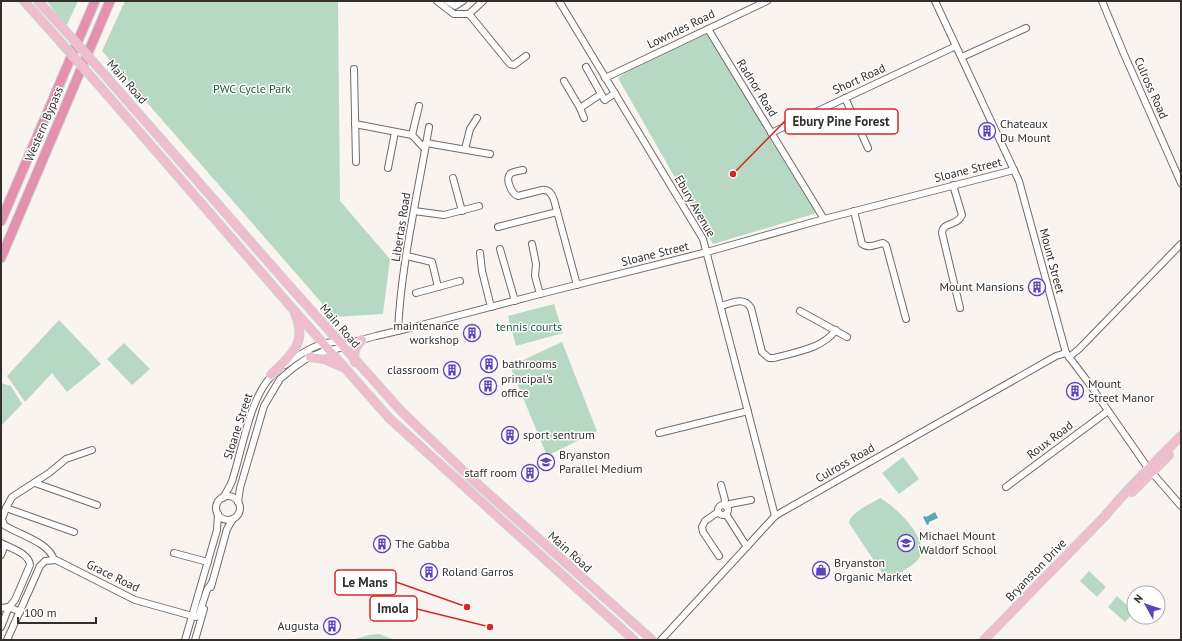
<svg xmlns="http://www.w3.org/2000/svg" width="1182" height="641" font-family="'PT Sans',sans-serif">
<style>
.green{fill:#b7d9c3}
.water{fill:#5ba6b5}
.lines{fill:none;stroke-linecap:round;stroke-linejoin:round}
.minor-casing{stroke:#706b69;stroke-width:8}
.major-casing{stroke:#d2d1d1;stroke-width:10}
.highway-casing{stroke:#d2d1d1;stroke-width:11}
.minor{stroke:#fff;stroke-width:6}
.major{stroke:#eebdce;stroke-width:8}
.highway{stroke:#e391ae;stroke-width:9}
.major-bridge-casing{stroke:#d2d1d1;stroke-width:10;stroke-linecap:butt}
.major-bridge{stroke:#eebdce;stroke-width:8}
.labels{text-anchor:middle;stroke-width:3;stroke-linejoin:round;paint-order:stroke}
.street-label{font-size:12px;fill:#322f2e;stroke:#fff}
.park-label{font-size:12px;fill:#1b5d3c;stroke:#fff}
.poi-label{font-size:12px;fill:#322f2e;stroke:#fff;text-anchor:start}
.leader{fill:none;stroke:#d62828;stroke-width:1.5}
.callout-dot{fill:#d62828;stroke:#fff;stroke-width:1.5}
.callout{fill:#fff;stroke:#d62828;stroke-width:1.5}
.callout-label{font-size:13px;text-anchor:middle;font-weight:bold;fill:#322f2e}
</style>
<rect width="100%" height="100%" fill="#faf4f1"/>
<g class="green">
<path d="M47 1H78L66 27Z"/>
<path d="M125 1H338L340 201 390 259 383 314 334 317 102 51Z"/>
<path d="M711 32 769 134 817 213 713 244 618 78 627 72Z"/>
<path d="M554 304 563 333 516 346 508 316Z"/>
<path d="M59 320 101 364 67 392 52 373 25 402 7 376Z"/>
<path d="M562 342 597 431 547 456 510 366Z"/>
<path d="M124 343 150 369 132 385 107 359Z"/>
<path d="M1 383 11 386 22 404 1 426Z"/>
<path d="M903 457 919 479 899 494 882 473Z"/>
<path d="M880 498C894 505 926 536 921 553 919 563 909 566 902 572 898 574 896 578 892 579 889 580 886 578 884 576L849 523C849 513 871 504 880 498Z"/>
<path d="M1089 571 1106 587 1097 597 1080 581Z"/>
<path d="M1117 596 1134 612 1125 622 1108 607Z"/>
<path d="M379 634 395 640H351L369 635Z"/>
</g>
<path class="water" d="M935 512 938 518 929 522V524L927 525 923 517 925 516 926 517Z"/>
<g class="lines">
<g class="minor-casing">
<g id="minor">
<path d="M437 1 454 14H469"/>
<path d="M447 1 455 6 463 1"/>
<path d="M559 1 703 239 775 516"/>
<path d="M935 1 1019 181 1066 353 1088 382 1148 468 1181 506"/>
<path d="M1102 1 1124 54 1181 183"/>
<path d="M469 14 510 64 514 65 526 56"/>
<path d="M469 14 483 1"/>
<path d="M708 29 824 219"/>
<path d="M962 57 1026 28"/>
<path d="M586 67 604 99 605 100 615 93"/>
<path d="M354 69 356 162"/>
<path d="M605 78 767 1"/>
<path d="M564 81 580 108 584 118"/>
<path d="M845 98 868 148"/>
<path d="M580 108 601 94"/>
<path d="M355 124 412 135 425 149"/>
<path d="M771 133 956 46"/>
<path d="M412 135 419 106"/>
<path d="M426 143 490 154"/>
<path d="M465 149 470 129 477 118"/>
<path d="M388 168 395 132"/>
<path d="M523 170C519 171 513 171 510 174 505 180 512 194 518 196L542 190C549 189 552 194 554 200L577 285"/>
<path d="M453 178 462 211"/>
<path d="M953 185 962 215C957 227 943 221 942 233L960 308"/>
<path d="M414 211 444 215 479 206"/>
<path d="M854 211 862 244C868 249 877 244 883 243L886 245 906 319"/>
<path d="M498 227 557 212"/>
<path d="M532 244 536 264 535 276 540 294"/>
<path d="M500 249 515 301"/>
<path d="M480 253 482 271 491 307"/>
<path d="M407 256 432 262 438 287"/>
<path d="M416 293 460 281"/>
<path d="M721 306C732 303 744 296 751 308L762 352 769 358H774C795 352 822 349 836 330"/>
<path d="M800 311 847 337"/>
<path d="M398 331C401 264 418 193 429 127"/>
<path d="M1069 357 1079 349 1181 244"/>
<path d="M285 365C300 354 323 338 342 343"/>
<path d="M659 433 748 411"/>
<path d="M35 483 97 505"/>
<path d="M721 485 725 500 724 505"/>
<path d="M1006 487 1108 411"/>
<circle cx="228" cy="508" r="12"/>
<path d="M223 498C226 492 230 487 232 481 242 452 250 393 275 373"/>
<path d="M238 502 240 488 264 406 280 379 293 368 306 359 322 352 344 347 350 343 376 336 410 328 540 294 707 252 824 219 1014 170"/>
<circle cx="723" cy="510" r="5"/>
<path d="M726 507 730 504 751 500"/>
<path d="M6 508 74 532"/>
<path d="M718 512 705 521 702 527 703 532 719 556"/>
<path d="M726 514 747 547"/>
<path d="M1 543C10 548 29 553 30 565L15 600 9 607 1 627"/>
<path d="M174 553 208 562"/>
<path d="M1 555 5 545"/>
<path d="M54 560C49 542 19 535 4 525L2 519 6 508 12 497 49 473 66 459 92 450"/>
<path d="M211 587 227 529 233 519"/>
<path d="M1 608 9 607 20 612"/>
<path d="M7 640 40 566 45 561 56 560 135 600 196 617 199 614 207 590 211 584"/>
<path d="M185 640 217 530 218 514"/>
<path d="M195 640 204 609"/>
<path d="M661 640 775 516 780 513 1056 356 1066 353"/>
</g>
</g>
<g class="major-casing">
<g id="major">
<path d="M24 1 57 38"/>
<path d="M38 1 62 27"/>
<path d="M104 74 285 281 402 412 473 480 652 640"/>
<path d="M96 82 292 308 389 418 634 640"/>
<path d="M310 357 324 359 342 367"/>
<path d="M355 362C353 352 355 347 362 340"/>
<path d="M271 375C291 355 308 344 295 313"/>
<path d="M1132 492 1169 455"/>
<path d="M984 640 1105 516C1128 488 1155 462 1181 436"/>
</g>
</g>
<g class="highway-casing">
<g id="highway">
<path d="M1 221 95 1"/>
<path d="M1 258 110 1"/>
</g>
</g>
<use href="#minor" class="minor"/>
<use href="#major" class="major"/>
<use href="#highway" class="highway"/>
<g class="major-bridge-casing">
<g id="major-bridge">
<path d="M62 27 104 74"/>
<path d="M57 38 96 82"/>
</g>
</g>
<use href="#major-bridge" class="major-bridge"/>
</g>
<defs>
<g id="building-ring" transform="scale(0.9)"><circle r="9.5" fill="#fff" stroke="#5d42ba" stroke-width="1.5"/><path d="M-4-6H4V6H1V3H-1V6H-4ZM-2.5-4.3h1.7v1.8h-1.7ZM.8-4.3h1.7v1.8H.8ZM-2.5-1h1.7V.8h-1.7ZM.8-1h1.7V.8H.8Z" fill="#5d42ba"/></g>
<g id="school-ring" transform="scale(0.9)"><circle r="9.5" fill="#fff" stroke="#5d42ba" stroke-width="1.5"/><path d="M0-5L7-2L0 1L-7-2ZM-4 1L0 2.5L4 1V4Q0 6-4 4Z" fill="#5d42ba"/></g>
<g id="shop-ring" transform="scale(0.9)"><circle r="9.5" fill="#fff" stroke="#5d42ba" stroke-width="1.5"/><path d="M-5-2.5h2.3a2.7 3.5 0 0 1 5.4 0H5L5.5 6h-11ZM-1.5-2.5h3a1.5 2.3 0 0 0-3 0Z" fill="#5d42ba"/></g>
</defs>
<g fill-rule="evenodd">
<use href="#building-ring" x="987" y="131"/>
<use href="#building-ring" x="1037" y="287"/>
<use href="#building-ring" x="472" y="333"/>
<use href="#building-ring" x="489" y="364"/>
<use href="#building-ring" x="452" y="370"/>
<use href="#building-ring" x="488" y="386"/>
<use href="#building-ring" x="1075" y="391"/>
<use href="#building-ring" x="510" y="435"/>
<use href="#school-ring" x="546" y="462"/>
<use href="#building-ring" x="530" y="473"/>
<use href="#school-ring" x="906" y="543"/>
<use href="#building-ring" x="382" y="544"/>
<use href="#shop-ring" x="821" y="570"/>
<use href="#building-ring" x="429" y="572"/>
<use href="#building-ring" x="332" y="626"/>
</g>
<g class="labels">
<g class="street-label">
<text transform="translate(681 29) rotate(-26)" y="4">Lowndes Road</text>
<text transform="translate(859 79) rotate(-25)" y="4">Short Road</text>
<text transform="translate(127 82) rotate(49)" y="4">Main Road</text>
<text transform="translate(757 88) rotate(58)" y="4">Radnor Road</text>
<text transform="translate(1151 88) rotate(66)" y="4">Culross Road</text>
<text transform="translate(44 124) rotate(-67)" y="4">Western Bypass</text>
<text transform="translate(968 170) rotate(-14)" y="4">Sloane Street</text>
<text transform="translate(695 206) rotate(60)" y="4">Ebury Avenue</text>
<text transform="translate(401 227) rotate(-81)" y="4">Libertas Road</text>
<text transform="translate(655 254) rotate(-14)" y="4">Sloane Street</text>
<text transform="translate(1052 261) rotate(75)" y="4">Mount Street</text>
<text transform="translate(340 326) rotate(49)" y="4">Main Road</text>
<text transform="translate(238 426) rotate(-72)" y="4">Sloane Street</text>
<text transform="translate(1050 440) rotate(-37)" y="4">Roux Road</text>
<text transform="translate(845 463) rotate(-30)" y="4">Culross Road</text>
<text transform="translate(570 552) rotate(42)" y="4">Main Road</text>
<text transform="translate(1036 570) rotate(-46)" y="4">Bryanston Drive</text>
<text transform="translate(113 576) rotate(26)" y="4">Grace Road</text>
</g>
<g class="park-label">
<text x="252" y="93">PWC Cycle Park</text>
<text x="529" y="331">tennis courts</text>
</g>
<g class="poi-label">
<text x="1000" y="128">Chateaux<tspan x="1000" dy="14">Du Mount</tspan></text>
<text x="1024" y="291" text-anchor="end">Mount Mansions</text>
<text x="459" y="330" text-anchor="end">maintenance<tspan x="459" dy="14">workshop</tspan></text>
<text x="502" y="368">bathrooms</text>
<text x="439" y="374" text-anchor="end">classroom</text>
<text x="501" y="383">principal's<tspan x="501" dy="14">office</tspan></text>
<text x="1088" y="388">Mount<tspan x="1088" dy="14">Street Manor</tspan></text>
<text x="523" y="439">sport sentrum</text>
<text x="559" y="459">Bryanston<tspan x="559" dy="14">Parallel Medium</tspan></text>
<text x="517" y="477" text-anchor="end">staff room</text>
<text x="919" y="540">Michael Mount<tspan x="919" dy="14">Waldorf School</tspan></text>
<text x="395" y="548">The Gabba</text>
<text x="834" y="567">Bryanston<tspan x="834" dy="14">Organic Market</tspan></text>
<text x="442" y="576">Roland Garros</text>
<text x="319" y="630" text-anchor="end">Augusta</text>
</g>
</g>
<path class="leader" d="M733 174L785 121M467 607L396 582M490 627L417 609"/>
<g class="callout-dot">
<circle cx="733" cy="174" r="4"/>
<circle cx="467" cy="607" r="4"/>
<circle cx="490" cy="627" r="4"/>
</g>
<g class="callout">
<rect x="785" y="109" width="113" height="25" rx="4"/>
<rect x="335" y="570" width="61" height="25" rx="4"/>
<rect x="370" y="596" width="47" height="25" rx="4"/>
</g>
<g class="callout-label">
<text x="841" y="126">Ebury Pine Forest</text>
<text x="365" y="587">Le Mans</text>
<text x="393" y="613">Imola</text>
</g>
<rect width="1182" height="641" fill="none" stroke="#322f2e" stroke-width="4"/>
<g transform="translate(1146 605) rotate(309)"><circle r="19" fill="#ffffff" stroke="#adacab"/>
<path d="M0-3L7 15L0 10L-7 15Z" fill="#5d42ba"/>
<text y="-6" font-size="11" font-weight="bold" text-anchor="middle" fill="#322f2e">N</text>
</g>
<path d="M18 617v6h78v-6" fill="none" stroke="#322f2e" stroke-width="2"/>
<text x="24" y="617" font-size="12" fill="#322f2e" stroke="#ffffff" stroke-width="3" paint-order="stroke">100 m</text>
</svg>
